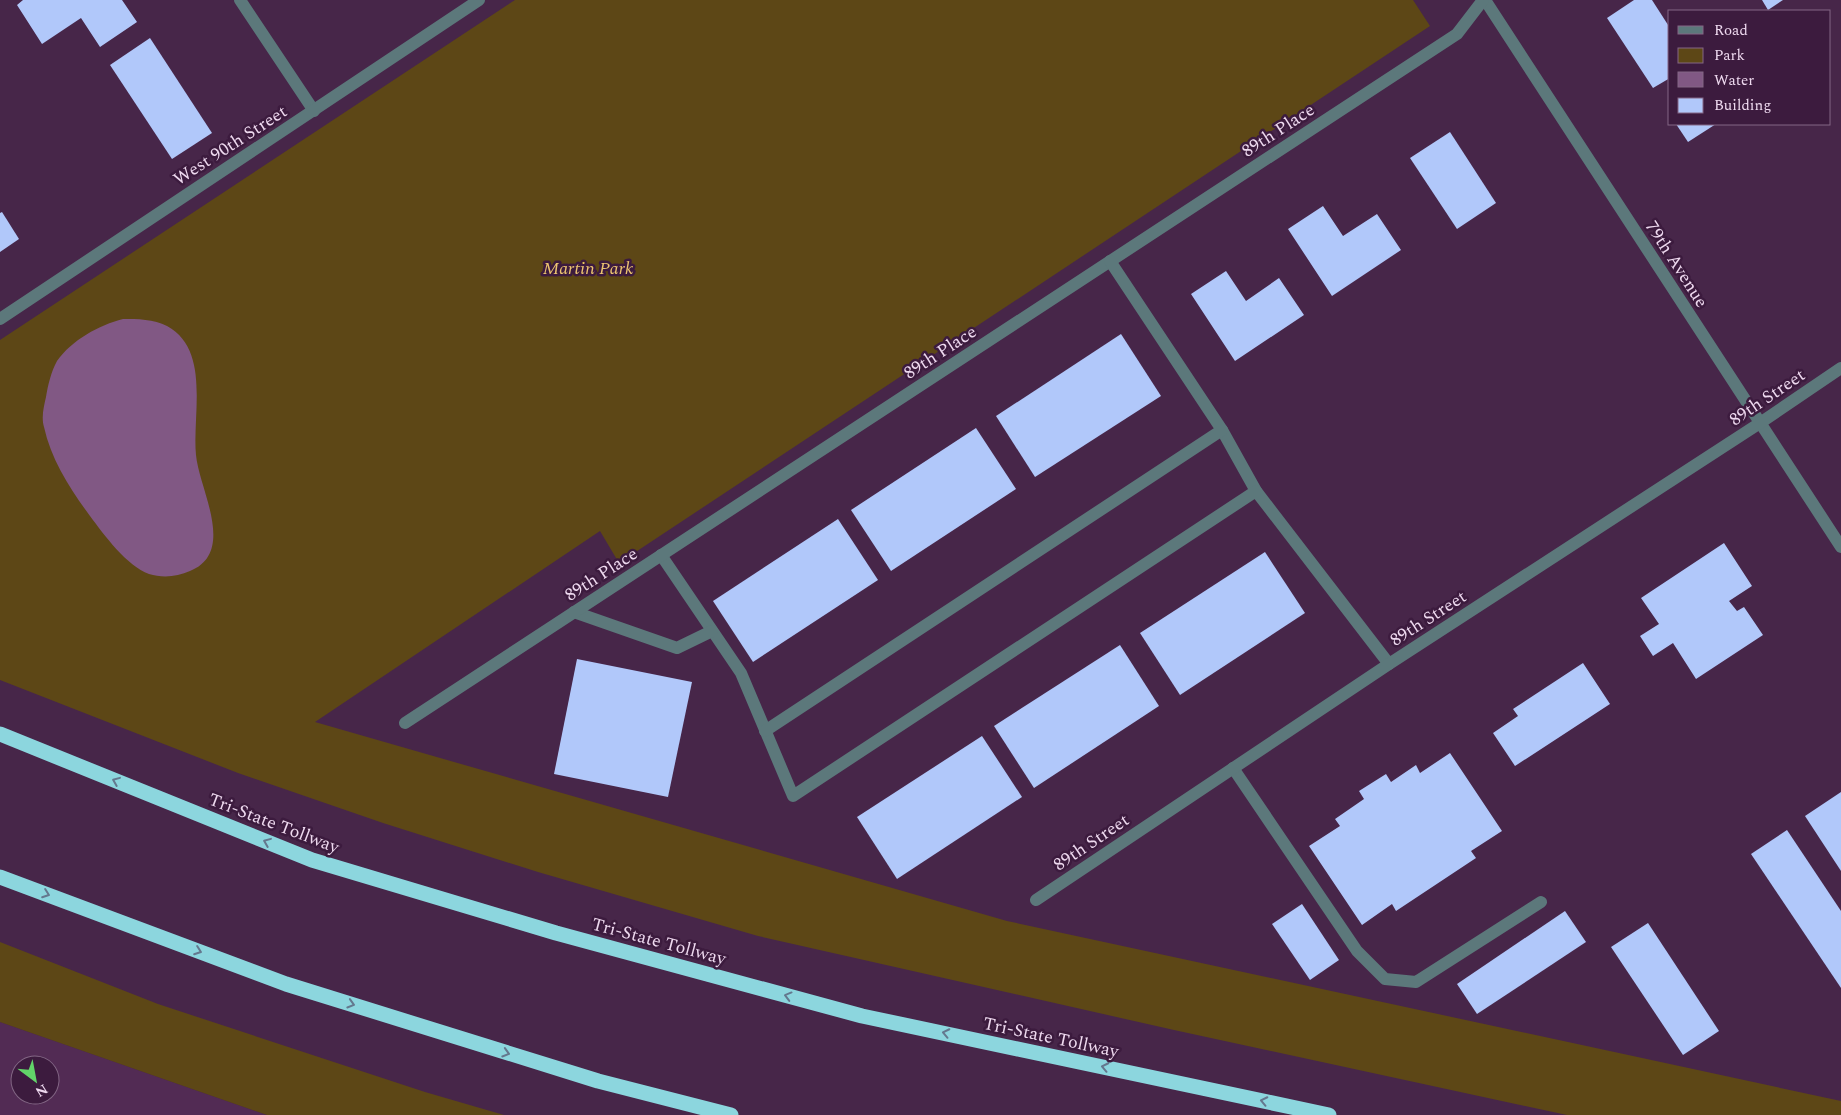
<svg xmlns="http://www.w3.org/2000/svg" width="1841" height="1115" font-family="Spectral,serif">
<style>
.built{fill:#522b54;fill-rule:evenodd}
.green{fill:#5d4716}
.water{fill:#815884}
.building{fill:#b1c8fa}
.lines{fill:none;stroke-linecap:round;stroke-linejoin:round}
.minor{stroke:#5c787b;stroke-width:12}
.highway{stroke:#8cd6de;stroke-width:15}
.oneway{stroke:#64788e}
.labels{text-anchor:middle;stroke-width:5;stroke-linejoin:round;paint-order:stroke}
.street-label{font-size:18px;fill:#eed9ef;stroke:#3c1b3e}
.park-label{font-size:18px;font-style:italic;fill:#ecc470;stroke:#3c1b3e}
</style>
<rect width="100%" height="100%" fill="#472649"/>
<path class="built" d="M0 1022 267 1115H0ZM20 1065H50V1095H20Z"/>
<g class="green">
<path d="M515 0H1413L1430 26 619 563 600 531 315 722 1007 921 1841 1101V1115H1567L1174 1030 758 936 538 872 383 823 238 773 0 680V340Z"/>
<path d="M0 942 158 1004 425 1092 504 1115H267L0 1022Z"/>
</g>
<path class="water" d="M123 319C137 319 154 319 167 326 211 350 192 415 196 455 199 489 237 552 190 571 177 577 162 578 149 574 127 566 104 535 90 516 71 490 51 460 44 427 41 417 44 406 46 397 48 385 51 372 57 361 72 340 99 325 123 319Z"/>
<g class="building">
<path d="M23 0H122L137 22 100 47 81 18 42 44 17 5Z"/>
<path d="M1634 0H1652L1670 28V78L1653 88 1607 18Z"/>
<path d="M1762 0H1783L1768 10Z"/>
<path d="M150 38 212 133 172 159 110 65Z"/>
<path d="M1676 124H1716L1688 142Z"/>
<path d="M1450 132 1496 203 1457 229 1410 158Z"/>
<path d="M1323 206 1343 236 1377 214 1401 250 1332 296 1288 229Z"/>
<path d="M2 212 19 239 0 252V213Z"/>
<path d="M1226 271 1246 301 1279 278 1304 315 1235 361 1191 294Z"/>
<path d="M1121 334 1161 396 1035 477 996 416Z"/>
<path d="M976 428 1016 489 891 571 851 510Z"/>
<path d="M838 519 878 580 753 662 713 601Z"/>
<path d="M1724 543 1752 586 1729 601 1737 611 1744 607 1763 635 1696 679 1673 643 1653 656 1640 636 1659 624 1641 598Z"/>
<path d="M1265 552 1305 613 1180 695 1140 633Z"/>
<path d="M1120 645 1159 706 1034 788 994 726Z"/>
<path d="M577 659 692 682 668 797 554 774Z"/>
<path d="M1583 663 1610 704 1515 766 1493 733 1518 716 1513 709Z"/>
<path d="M982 736 1022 797 897 879 857 817Z"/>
<path d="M1450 753 1502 831 1471 851 1476 858 1396 911 1392 904 1362 925 1309 846 1340 826 1335 819 1364 799 1359 791 1386 774 1391 782 1416 765 1420 773Z"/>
<path d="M1841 792V871L1805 816Z"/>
<path d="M1787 830 1841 911V988L1751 854Z"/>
<path d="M1302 904 1339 960 1310 980 1272 924Z"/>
<path d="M1565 911 1586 942 1477 1014 1457 984Z"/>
<path d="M1648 923 1719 1031 1683 1055 1611 947Z"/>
</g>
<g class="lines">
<g class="minor">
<path d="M240 0 314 111"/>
<path d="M1485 0 1841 547"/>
<path d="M0 319 479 0"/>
<path d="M1222 430 1256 491"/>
<path d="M661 555 741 673 793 796 1256 491 1389 664"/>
<path d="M574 612 677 648 712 631"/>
<path d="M405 723 1457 34 1483 0"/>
<path d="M765 731 1222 430 1110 261"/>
<path d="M1233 768 1357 951 1385 979 1416 982 1541 902"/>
<path d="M1036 900 1389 664 1760 423 1841 368"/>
</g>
<g class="highway">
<path d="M0 734 312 860 556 933 862 1016 1329 1115"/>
<path d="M0 877 286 984 598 1081 731 1115"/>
</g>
</g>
<defs><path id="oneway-chevron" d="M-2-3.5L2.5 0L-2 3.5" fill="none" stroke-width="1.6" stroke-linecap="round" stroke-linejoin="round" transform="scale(1.25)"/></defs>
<g class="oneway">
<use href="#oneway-chevron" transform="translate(116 781) rotate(-158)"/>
<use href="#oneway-chevron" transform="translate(267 842) rotate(-158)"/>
<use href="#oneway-chevron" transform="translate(46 894) rotate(20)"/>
<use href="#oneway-chevron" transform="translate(198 951) rotate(20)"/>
<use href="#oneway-chevron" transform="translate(788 996) rotate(-165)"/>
<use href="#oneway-chevron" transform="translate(351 1004) rotate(17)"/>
<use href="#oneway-chevron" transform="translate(946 1033) rotate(-168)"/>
<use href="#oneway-chevron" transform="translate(506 1053) rotate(17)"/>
<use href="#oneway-chevron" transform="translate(1105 1067) rotate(-168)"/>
<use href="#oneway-chevron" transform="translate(1264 1101) rotate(-168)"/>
</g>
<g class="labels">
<g class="street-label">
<text transform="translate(1278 130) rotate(-33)" y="6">89th Place</text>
<text transform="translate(230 145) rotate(-33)" y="6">West 90th Street</text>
<text transform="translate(1677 264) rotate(57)" y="6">79th Avenue</text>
<text transform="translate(940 352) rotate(-33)" y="6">89th Place</text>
<text transform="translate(1767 397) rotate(-34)" y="6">89th Street</text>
<text transform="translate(601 574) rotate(-33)" y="6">89th Place</text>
<text transform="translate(1428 618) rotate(-33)" y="6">89th Street</text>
<text transform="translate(274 823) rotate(21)" y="6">Tri-State Tollway</text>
<text transform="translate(1091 842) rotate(-34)" y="6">89th Street</text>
<text transform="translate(659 941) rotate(15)" y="6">Tri-State Tollway</text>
<text transform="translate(1051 1037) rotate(12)" y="6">Tri-State Tollway</text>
</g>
<g class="park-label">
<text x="588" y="274">Martin Park</text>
</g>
</g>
<rect x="1668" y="10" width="162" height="115" fill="#3c1b3e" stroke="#836785"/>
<rect x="1678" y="26" width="25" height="8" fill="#5c787b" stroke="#836785"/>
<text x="1714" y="35" font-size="15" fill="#eed9ef">Road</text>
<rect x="1678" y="48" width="25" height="15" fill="#5d4716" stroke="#836785"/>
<text x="1714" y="60" font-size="15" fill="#eed9ef">Park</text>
<rect x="1678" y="72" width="25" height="15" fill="#815884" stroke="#836785"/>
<text x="1714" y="85" font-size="15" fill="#eed9ef">Water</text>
<rect x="1678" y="98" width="25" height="15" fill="#b1c8fa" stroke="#836785"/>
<text x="1714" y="110" font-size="15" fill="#eed9ef">Building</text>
<g transform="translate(35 1080) rotate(148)"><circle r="24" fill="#3c1b3e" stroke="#836785"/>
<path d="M0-4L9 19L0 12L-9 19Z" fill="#62d469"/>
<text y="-8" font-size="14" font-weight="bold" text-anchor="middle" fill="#eed9ef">N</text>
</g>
</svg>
